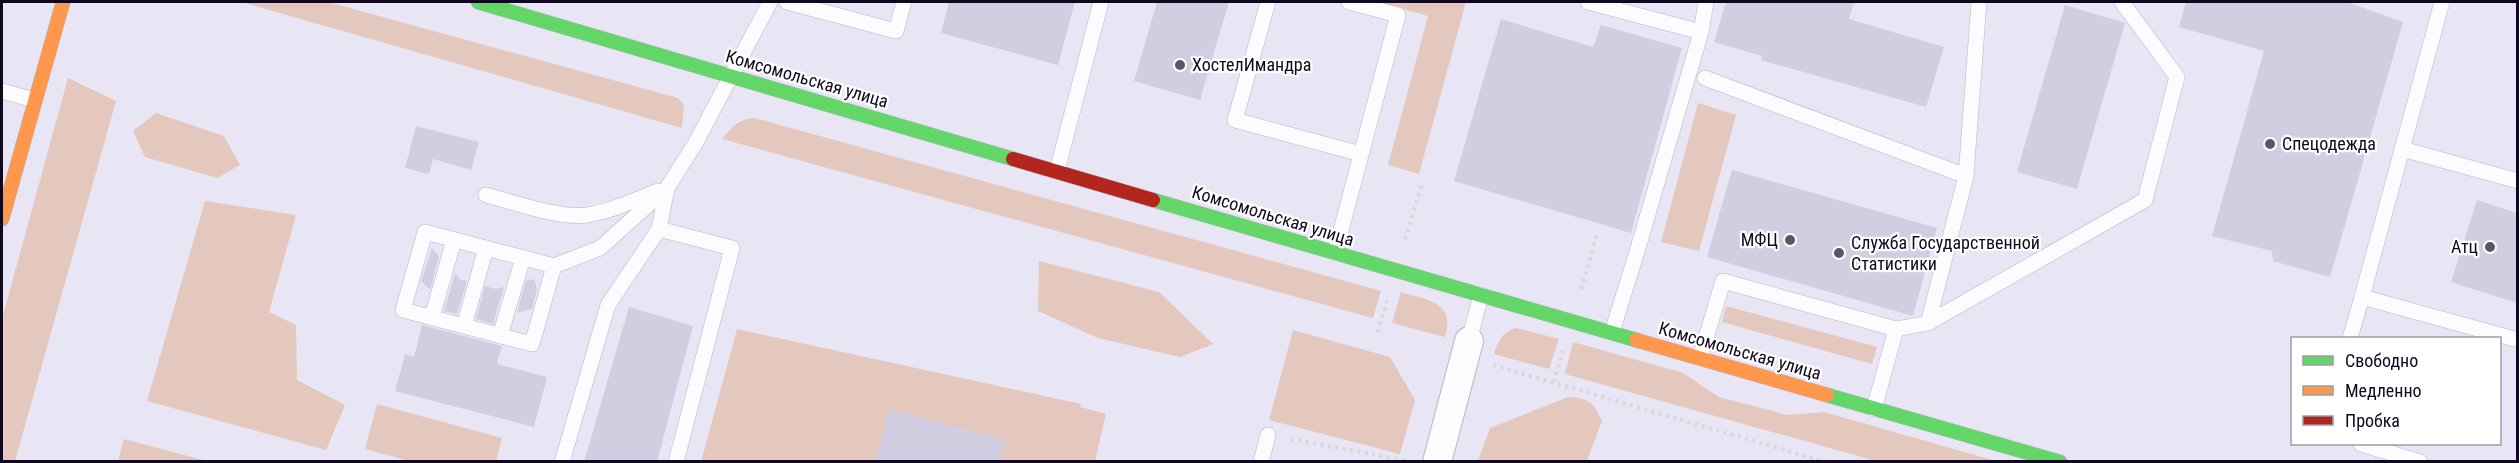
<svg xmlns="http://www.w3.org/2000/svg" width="2519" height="463" font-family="'Roboto Condensed',sans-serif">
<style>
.green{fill:#e4c8bd}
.building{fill:#d2cee2}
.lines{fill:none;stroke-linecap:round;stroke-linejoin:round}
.lane-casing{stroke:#b9b4c8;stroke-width:16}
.street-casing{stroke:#b9b4c8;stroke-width:30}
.fast-casing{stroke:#b9b4c8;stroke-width:15}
.slow-casing{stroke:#b9b4c8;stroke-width:15}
.jam-casing{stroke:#b9b4c8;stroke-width:15}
.path{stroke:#d8d7dc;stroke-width:4;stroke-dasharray:3 4.5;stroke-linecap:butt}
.lane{stroke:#fcfbfe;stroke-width:15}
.street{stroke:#fcfbfe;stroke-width:28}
.fast{stroke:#63d668;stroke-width:14}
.slow{stroke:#ff974d;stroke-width:14}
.jam{stroke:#b3261e;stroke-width:14}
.poi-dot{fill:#5b556a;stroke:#fff;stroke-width:2}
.labels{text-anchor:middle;stroke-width:4.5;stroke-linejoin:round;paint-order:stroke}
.poi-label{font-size:18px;fill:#0f081f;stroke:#fff;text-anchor:start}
.street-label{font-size:18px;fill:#0f081f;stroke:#fff}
</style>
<rect width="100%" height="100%" fill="#e8e5f5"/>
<g class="green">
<path d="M241 2H328L678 98 684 105 682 128Z"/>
<path d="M1379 2H1466L1419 174 1388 165 1428 16Z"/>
<path d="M68 78 116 101 15 461H2V319Z"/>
<path d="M1698 103 1736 115 1699 251 1661 242Z"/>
<path d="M156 113 224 136 240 165 217 178 145 157 133 131Z"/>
<path d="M755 118 1381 291 1373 318 722 139C732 127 738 119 755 118Z"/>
<path d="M205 201 296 215 269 312 296 325 297 380 345 405 326 450 147 401Z"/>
<path d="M1039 261 1159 292 1213 344 1180 357 1098 338 1038 311Z"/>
<path d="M1401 292C1427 300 1456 302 1445 337L1392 323Z"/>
<path d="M1726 306 1877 347 1872 364 1722 322Z"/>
<path d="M1516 328 1559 339 1549 369 1494 354C1499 340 1502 332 1516 328Z"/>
<path d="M737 329 1081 404 1080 407 1106 414 1095 461 701 462Z"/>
<path d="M1293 330 1390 357 1415 400 1400 454 1269 420Z"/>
<path d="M1573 342 1683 373 1719 397 1788 415 1824 412 1996 461H1876L1565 374Z"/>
<path d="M1568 397C1589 398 1593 402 1602 421L1587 461H1478L1490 428Z"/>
<path d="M377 404 502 438 496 461H410L365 449Z"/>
<path d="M124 439 207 461H118Z"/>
</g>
<g class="building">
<path d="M949 2H1075L1058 65 941 33Z"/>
<path d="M1157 2H1229L1200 100 1134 81Z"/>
<path d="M1726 2H1854L1849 19 1944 47 1926 107 1761 60 1762 56 1714 42Z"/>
<path d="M2186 2H2347L2403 22 2330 277 2273 261 2272 251 2212 236 2264 51 2179 27Z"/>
<path d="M2065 5 2125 23 2077 189 2017 172Z"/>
<path d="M1501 19 1593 47 1601 25 1682 48 1631 233 1454 181Z"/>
<path d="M416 126 479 142 471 170 433 159 429 174 405 168Z"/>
<path d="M1732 170 1937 228 1913 316 1707 257Z"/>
<path d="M2477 200 2517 213V303L2451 282Z"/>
<path d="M432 248 439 256 430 290 421 281Z"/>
<path d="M455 273 461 280 467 281 457 314 444 311Z"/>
<path d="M534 279 537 289 532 309 517 313 526 281Z"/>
<path d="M485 286 496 289 504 287 493 324 476 319Z"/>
<path d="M629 307 693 326 657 462H584Z"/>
<path d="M422 325 502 346 497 364 547 377 534 427 395 391 405 354 414 357Z"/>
<path d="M889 409 1005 440 999 462H875Z"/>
</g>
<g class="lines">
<g class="lane-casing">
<g id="lane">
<path d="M787 2 896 31 904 2"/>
<path d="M1268 2 1235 120 1361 154"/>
<path d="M1588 2 1701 32"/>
<path d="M2442 2 2362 297 2518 340"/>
<path d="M1705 78 1966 176"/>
<path d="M2 91 34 100"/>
<path d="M2402 149 2518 181"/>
<path d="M1057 171 1101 2"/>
<path d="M486 195C513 202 560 219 587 215 612 211 635 200 658 191"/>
<path d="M659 229 732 248 676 462"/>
<path d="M1335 253 1398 15 1349 2"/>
<path d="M554 266 532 344 403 310 425 232 554 266 600 248 667 188 695 144 770 2"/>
<path d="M432 317 454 240"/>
<path d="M1928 323 1966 176 1979 2"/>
<path d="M464 326 486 248"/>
<path d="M1896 329 1928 323 2145 200 2177 77 2122 2"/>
<path d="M1612 332 1636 255 1701 32 1706 2"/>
<path d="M500 336 523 258"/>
<path d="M2350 338 2362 297"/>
<path d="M1469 341 1481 295"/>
<path d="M1700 358 1723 281 1896 329 1874 409"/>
<path d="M2361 444 2420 462"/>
<path d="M562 462 608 305 659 229 667 188"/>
<path d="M1261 462 1268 435"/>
</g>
</g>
<g class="street-casing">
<path id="street" d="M1437 462 1469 341"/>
</g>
<g class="fast-casing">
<g id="fast">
<path d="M478 2 1013 159"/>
<path d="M1153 200 1636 340"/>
<path d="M1827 395 2060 462"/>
</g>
</g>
<g class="slow-casing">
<g id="slow">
<path d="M2 219 63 2"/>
<path d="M1636 340 1827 395"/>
</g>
</g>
<g class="jam-casing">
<path id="jam" d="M1013 159 1153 200"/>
</g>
<g class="path">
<path d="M1405 239 1422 184"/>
<path d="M1581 289 1597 234"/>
<path d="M1378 332 1387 301"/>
<path d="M1493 365 1826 462"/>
<path d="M1554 382 1563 351"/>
<path d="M1291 439 1408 461"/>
</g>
<use href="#lane" class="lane"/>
<use href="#street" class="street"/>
<use href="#fast" class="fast"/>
<use href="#slow" class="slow"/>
<use href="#jam" class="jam"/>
</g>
<g class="poi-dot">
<circle cx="1180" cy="65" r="6"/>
<circle cx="2270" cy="144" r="6"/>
<circle cx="1790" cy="240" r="6"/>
<circle cx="2490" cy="247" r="6"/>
<circle cx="1839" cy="253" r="6"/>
</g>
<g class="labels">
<g class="poi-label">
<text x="1192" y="71">ХостелИмандра</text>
<text x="2282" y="150">Спецодежда</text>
<text x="1778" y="246" text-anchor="end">МФЦ</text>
<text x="1851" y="249">Служба Государственной<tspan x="1851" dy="21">Статистики</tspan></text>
<text x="2478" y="253" text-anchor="end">Атц</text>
</g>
<g class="street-label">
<text transform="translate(807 79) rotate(16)" y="6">Комсомольская улица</text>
<text transform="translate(1273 216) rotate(17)" y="6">Комсомольская улица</text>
<text transform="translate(1740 351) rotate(16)" y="6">Комсомольская улица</text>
</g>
</g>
<rect width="2519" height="463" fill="none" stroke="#0f081f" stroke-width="6"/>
<rect x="2291" y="337" width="210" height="108" fill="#ffffff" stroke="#9f9ca5" stroke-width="1.5"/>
<rect x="2303" y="356" width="30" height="9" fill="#63d668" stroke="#9f9ca5" stroke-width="1.5"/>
<text x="2345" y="367" font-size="18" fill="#0f081f">Свободно</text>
<rect x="2303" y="386" width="30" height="9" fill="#ff974d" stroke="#9f9ca5" stroke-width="1.5"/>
<text x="2345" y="397" font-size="18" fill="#0f081f">Медленно</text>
<rect x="2303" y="416" width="30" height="9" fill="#b3261e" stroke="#9f9ca5" stroke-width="1.5"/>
<text x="2345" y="427" font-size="18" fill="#0f081f">Пробка</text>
</svg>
